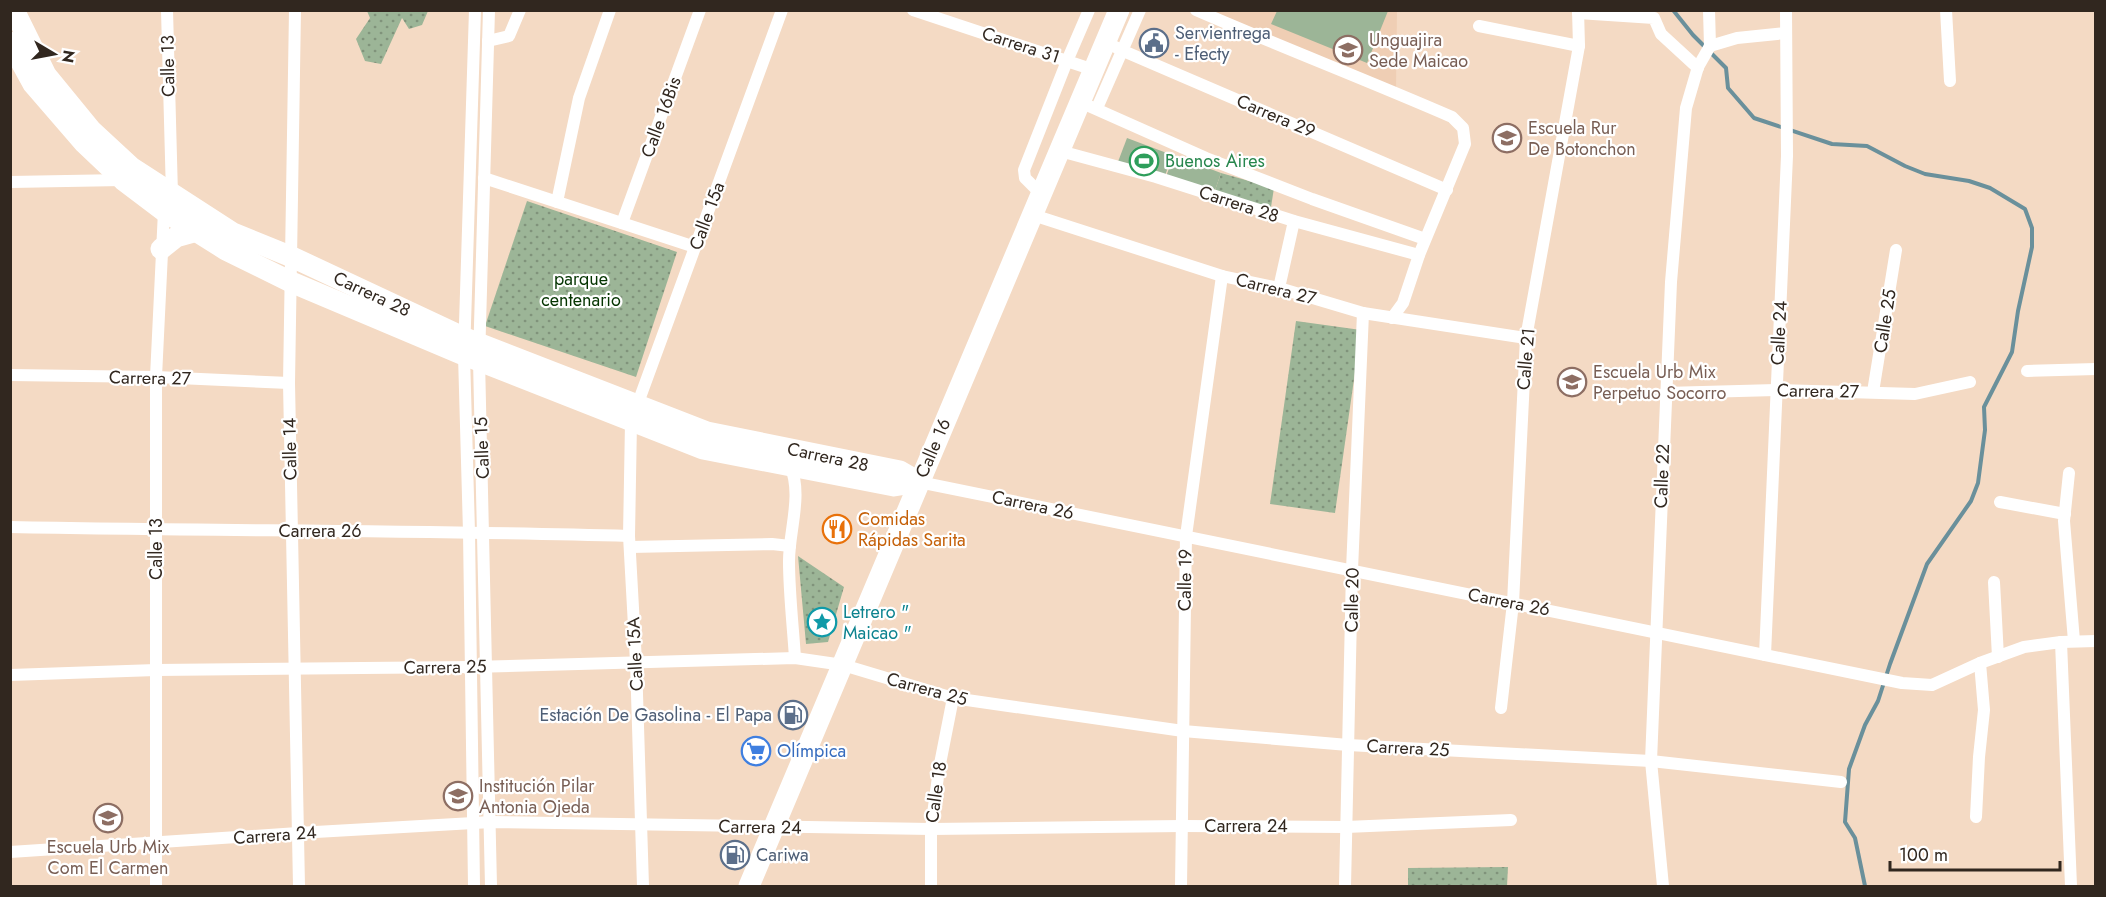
<svg xmlns="http://www.w3.org/2000/svg" width="2106" height="897" font-family="Jost,sans-serif">
<style>
.built{fill:#efceb4}
.grass{fill:#9cb597}
.park{fill:url(#park-dots)}
.lines{fill:none;stroke-linecap:round;stroke-linejoin:round}
.stream{stroke:#6a909b;stroke-width:4}
.minor{stroke:#fff;stroke-width:12}
.trunk{stroke:#fff;stroke-width:21}
.labels{text-anchor:middle;stroke-width:4.5;stroke-linejoin:round;paint-order:stroke}
.service-label{font-size:18px;fill:#4e5e75;stroke:#fff;text-anchor:start}
.education-label{font-size:18px;fill:#785e54;stroke:#fff;text-anchor:start}
.street-label{font-size:18px;fill:#31271f;stroke:#fff}
.leisure-label{font-size:18px;fill:#27864d;stroke:#fff;text-anchor:start}
.park-label{font-size:18px;fill:#043400;stroke:#fff}
.food-label{font-size:18px;fill:#c56008;stroke:#fff;text-anchor:start}
.culture-label{font-size:18px;fill:#0d838f;stroke:#fff;text-anchor:start}
.shop-label{font-size:18px;fill:#366cbe;stroke:#fff;text-anchor:start}
</style>
<defs>
<pattern id="park-dots" width="8" height="8" patternUnits="userSpaceOnUse" patternTransform="scale(1.5)"><rect width="8" height="8" fill="#9cb597"/><path d="M2 2h.1M6 6h.1" fill="none" stroke="#80937b" stroke-width="1.8" stroke-linecap="round"/></pattern>
</defs>
<rect width="100%" height="100%" fill="#f4dac4"/>
<path class="built" d="M1204 11H1397L1396 89Z"/>
<g class="grass">
<path d="M1277 11V10L1388 11 1367 63 1271 24Z"/>
<path d="M1127 138 1172 155 1163 182 1116 167Z"/>
<path d="M1174 155 1221 173 1213 196 1164 182Z"/>
</g>
<g class="park">
<path d="M367 11H428L422 25 409 29 402 18 381 64 365 61 356 39 370 18Z"/>
<path d="M1221 173 1274 188 1271 207 1213 196Z"/>
<path d="M527 201 677 252 636 377 485 326Z"/>
<path d="M1296 321 1361 330 1335 513 1270 504Z"/>
<path d="M798 556 844 587 828 642 806 644Z"/>
<path d="M1508 867 1507 886H1408V868Z"/>
</g>
<g class="lines">
<path class="stream" d="M1673 10 1693 35 1726 68 1728 88 1754 118 1832 144 1867 146 1905 166 1925 174 1969 181 1990 188 2025 209 2032 228V247L2018 311 2012 352 1984 407 1985 430 1978 483 1971 501 1927 564 1890 664 1878 701 1865 725 1849 769 1845 822 1855 838 1865 886"/>
<g class="minor">
<path d="M167 10 172 195"/>
<path d="M295 10 289 383 299 886"/>
<path d="M489 10 479 360 491 886"/>
<path d="M913 10 1094 70"/>
<path d="M1196 10C1281 47 1367 80 1452 117L1463 128 1465 144 1419 255 1403 303 1392 318"/>
<path d="M1709 10 1710 46"/>
<path d="M1946 10 1950 81"/>
<path d="M1578 13 1654 18 1661 34 1698 68"/>
<path d="M1479 26 1579 46"/>
<path d="M488 41 509 36 520 10"/>
<path d="M1106 42 1121 50 1447 190"/>
<path d="M1710 46 1737 38 1786 33"/>
<path d="M1080 102 1206 158 1312 199 1425 239"/>
<path d="M1097 108 1140 10"/>
<path d="M1060 151 1156 177 1294 221 1419 255"/>
<path d="M484 178 695 247"/>
<path d="M10 182 123 180"/>
<path d="M1041 194 1025 178 1024 170 1067 61 1089 10"/>
<path d="M557 202 579 98 610 10"/>
<path d="M1033 215 1222 276 1279 288 1363 313 1526 338"/>
<path d="M622 223 700 10"/>
<path d="M1279 288 1294 221"/>
<path d="M2027 371 2096 369"/>
<path d="M10 375 156 377 289 383"/>
<path d="M1873 392 1896 250"/>
<path d="M1665 393 1776 390 1915 394 1970 382"/>
<path d="M790 465C803 495 789 530 789 561 789 593 793 626 795 658"/>
<path d="M2069 473 2064 521 2074 641"/>
<path d="M919 482 1902 683 1932 685 1980 663 2024 647 2061 642 2096 641"/>
<path d="M2000 502 2065 514"/>
<path d="M10 527C217 531 423 530 629 536"/>
<path d="M630 547 772 544 790 546"/>
<path d="M1994 582 1998 657"/>
<path d="M2061 642 2071 886"/>
<path d="M1765 655 1787 156 1786 10"/>
<path d="M10 675 156 670 471 667 795 658 843 665 953 698 1183 731 1348 745 1651 761 1841 782"/>
<path d="M1501 708 1513 603 1526 338 1579 46 1578 10"/>
<path d="M1976 817 1979 757 1984 710 1980 663"/>
<path d="M10 852 298 833 491 822 931 829 1182 826 1346 827 1511 820"/>
<path d="M156 886V377L164 211 163 207"/>
<path d="M474 886 469 532 464 355 475 10"/>
<path d="M643 886 636 662 629 536 631 422 782 10"/>
<path d="M931 886V829L939 769 953 698"/>
<path d="M1181 886 1186 536 1222 276"/>
<path d="M1345 886 1352 570 1363 313"/>
<path d="M1663 886 1651 761 1671 282 1686 108 1698 67 1710 46"/>
</g>
<g class="trunk">
<path d="M14 10 46 75 91 130 131 167 233 233 292 257 465 338 707 432 900 471 919 482"/>
<path d="M10 42 33 84 84 143 123 180 164 211 226 250 291 282 464 355 703 449 894 486 919 482"/>
<path d="M161 249 176 237 194 232"/>
<path d="M749 886 1119 10"/>
</g>
</g>
<defs>
<g id="civic-ring" transform="scale(1.5)"><circle r="9.5" fill="#fff" stroke="#5c6f8a" stroke-width="1.5"/><path d="M-.6-6.5H3V-4.5H.6V-3L4-1V1h2V6H-6V1h2V-1L-.6-3ZM-1.2 2.5V6h2.4V2.5Z" fill="#5c6f8a"/></g>
<g id="university-ring" transform="scale(1.5)"><circle r="9.5" fill="#fff" stroke="#8d6e63" stroke-width="1.5"/><path d="M0-5L7-2L0 1L-7-2ZM-4 1L0 2.5L4 1V4Q0 6-4 4Z" fill="#8d6e63"/></g>
<g id="school-ring" transform="scale(1.5)"><circle r="9.5" fill="#fff" stroke="#8d6e63" stroke-width="1.5"/><path d="M0-5L7-2L0 1L-7-2ZM-4 1L0 2.5L4 1V4Q0 6-4 4Z" fill="#8d6e63"/></g>
<g id="stadium-ring" transform="scale(1.5)"><circle r="9.5" fill="#fff" stroke="#2e9e5b" stroke-width="1.5"/><path d="M0-5a6.5 5 0 1 0 0 10a6.5 5 0 1 0 0-10ZM-3.5-1.8h7v3.6h-7Z" fill="#2e9e5b"/></g>
<g id="restaurant-ring" transform="scale(1.5)"><circle r="9.5" fill="#fff" stroke="#e8710a" stroke-width="1.5"/><path d="M-5-6h1v4h1v-4h1v4h1v-4h1v5L-1.5 .5V6h-2V.5L-5-1ZM5-6V6H3V1.5H1.5Q1.5-4 5-6Z" fill="#e8710a"/></g>
<g id="sight-ring" transform="scale(1.5)"><circle r="9.5" fill="#fff" stroke="#0f9aa8" stroke-width="1.5"/><path d="M0-6L1.8-2.2L6-1.7L2.9 1.2L3.7 5.4L0 3.3L-3.7 5.4L-2.9 1.2L-6-1.7L-1.8-2.2Z" fill="#0f9aa8"/></g>
<g id="fuel-ring" transform="scale(1.5)"><circle r="9.5" fill="#fff" stroke="#5c6f8a" stroke-width="1.5"/><path d="M-5.5-6h7V0h2V4h1.3V-2.5L3-4.5l.8-.8L6-3V5H2.5V1h-1V6h-7ZM-4.2-4.7v3.2H.2V-4.7Z" fill="#5c6f8a"/></g>
<g id="supermarket-ring" transform="scale(1.5)"><circle r="9.5" fill="#fff" stroke="#3f7fe0" stroke-width="1.5"/><path d="M-6-5.5h2.5l.6 2H6L4.5 2H-2.5L-4.4-4H-6ZM-1.5 3.2a1.3 1.3 0 1 0 .1 0ZM3 3.2a1.3 1.3 0 1 0 .1 0Z" fill="#3f7fe0"/></g>
</defs>
<g fill-rule="evenodd">
<use href="#civic-ring" x="1154" y="43"/>
<use href="#university-ring" x="1348" y="50"/>
<use href="#school-ring" x="1507" y="138"/>
<use href="#stadium-ring" x="1144" y="161"/>
<use href="#school-ring" x="1572" y="382"/>
<use href="#restaurant-ring" x="837" y="529"/>
<use href="#sight-ring" x="822" y="622"/>
<use href="#fuel-ring" x="793" y="715"/>
<use href="#supermarket-ring" x="756" y="751"/>
<use href="#school-ring" x="458" y="796"/>
<use href="#school-ring" x="108" y="818"/>
<use href="#fuel-ring" x="735" y="855"/>
</g>
<g class="labels">
<g class="service-label">
<text x="1175" y="39">Servientrega<tspan x="1175" dy="21">- Efecty</tspan></text>
<text x="772" y="721" text-anchor="end">Estación De Gasolina - El Papa</text>
<text x="756" y="861">Cariwa</text>
</g>
<g class="education-label">
<text x="1369" y="46">Unguajira<tspan x="1369" dy="21">Sede Maicao</tspan></text>
<text x="1528" y="134">Escuela Rur<tspan x="1528" dy="21">De Botonchon</tspan></text>
<text x="1593" y="378">Escuela Urb Mix<tspan x="1593" dy="21">Perpetuo Socorro</tspan></text>
<text x="479" y="792">Institución Pilar<tspan x="479" dy="21">Antonia Ojeda</tspan></text>
<text x="108" y="853" text-anchor="middle">Escuela Urb Mix<tspan x="108" dy="21">Com El Carmen</tspan></text>
</g>
<g class="street-label">
<text transform="translate(1021 45) rotate(18)" y="6">Carrera 31</text>
<text transform="translate(168 66) rotate(-91)" y="6">Calle 13</text>
<text transform="translate(1276 116) rotate(23)" y="6">Carrera 29</text>
<text transform="translate(661 117) rotate(-70)" y="6">Calle 16Bis</text>
<text transform="translate(1239 204) rotate(18)" y="6">Carrera 28</text>
<text transform="translate(707 216) rotate(-70)" y="6">Calle 15a</text>
<text transform="translate(1276 289) rotate(14)" y="6">Carrera 27</text>
<text transform="translate(372 294) rotate(25)" y="6">Carrera 28</text>
<text transform="translate(1885 321) rotate(-81)" y="6">Calle 25</text>
<text transform="translate(1779 333) rotate(-87)" y="6">Calle 24</text>
<text transform="translate(1526 359) rotate(-85)" y="6">Calle 21</text>
<text transform="translate(150 378) rotate(1)" y="6">Carrera 27</text>
<text transform="translate(1818 391) rotate(1)" y="6">Carrera 27</text>
<text transform="translate(482 448) rotate(-92)" y="6">Calle 15</text>
<text transform="translate(933 448) rotate(-67)" y="6">Calle 16</text>
<text transform="translate(290 449) rotate(-91)" y="6">Calle 14</text>
<text transform="translate(828 457) rotate(12)" y="6">Carrera 28</text>
<text transform="translate(1662 476) rotate(-88)" y="6">Calle 22</text>
<text transform="translate(1033 505) rotate(12)" y="6">Carrera 26</text>
<text x="320" y="537">Carrera 26</text>
<text transform="translate(156 549) rotate(-90)" y="6">Calle 13</text>
<text transform="translate(1185 580) rotate(-89)" y="6">Calle 19</text>
<text transform="translate(1352 600) rotate(-89)" y="6">Calle 20</text>
<text transform="translate(1509 602) rotate(11)" y="6">Carrera 26</text>
<text transform="translate(635 654) rotate(-93)" y="6">Calle 15A</text>
<text transform="translate(445 667) rotate(-1)" y="6">Carrera 25</text>
<text transform="translate(927 689) rotate(15)" y="6">Carrera 25</text>
<text transform="translate(1408 748) rotate(3)" y="6">Carrera 25</text>
<text transform="translate(936 792) rotate(-82)" y="6">Calle 18</text>
<text x="1246" y="832">Carrera 24</text>
<text transform="translate(760 827) rotate(1)" y="6">Carrera 24</text>
<text transform="translate(275 835) rotate(-4)" y="6">Carrera 24</text>
</g>
<g class="leisure-label">
<text x="1165" y="167">Buenos Aires</text>
</g>
<g class="park-label">
<text x="581" y="285">parque<tspan x="581" dy="21">centenario</tspan></text>
</g>
<g class="food-label">
<text x="858" y="525">Comidas<tspan x="858" dy="21">Rápidas Sarita</tspan></text>
</g>
<g class="culture-label">
<text x="843" y="618">Letrero "<tspan x="843" dy="21">Maicao "</tspan></text>
</g>
<g class="shop-label">
<text x="777" y="757">Olímpica</text>
</g>
</g>
<rect width="2106" height="897" fill="none" stroke="#31271f" stroke-width="24"/>
<g transform="translate(54 54) rotate(100)" stroke="#ffffff" stroke-width="4.5" paint-order="stroke">
<path d="M0-4.5L10 22L0 15L-10 22Z" fill="#31271f"/>
<text y="-9" font-size="16" font-weight="bold" text-anchor="middle" fill="#31271f">N</text>
</g>
<path d="M1890 861v9h170v-9" fill="none" stroke="#31271f" stroke-width="3"/>
<text x="1899" y="861" font-size="18" fill="#31271f" stroke="#ffffff" stroke-width="4.5" paint-order="stroke">100 m</text>
</svg>
